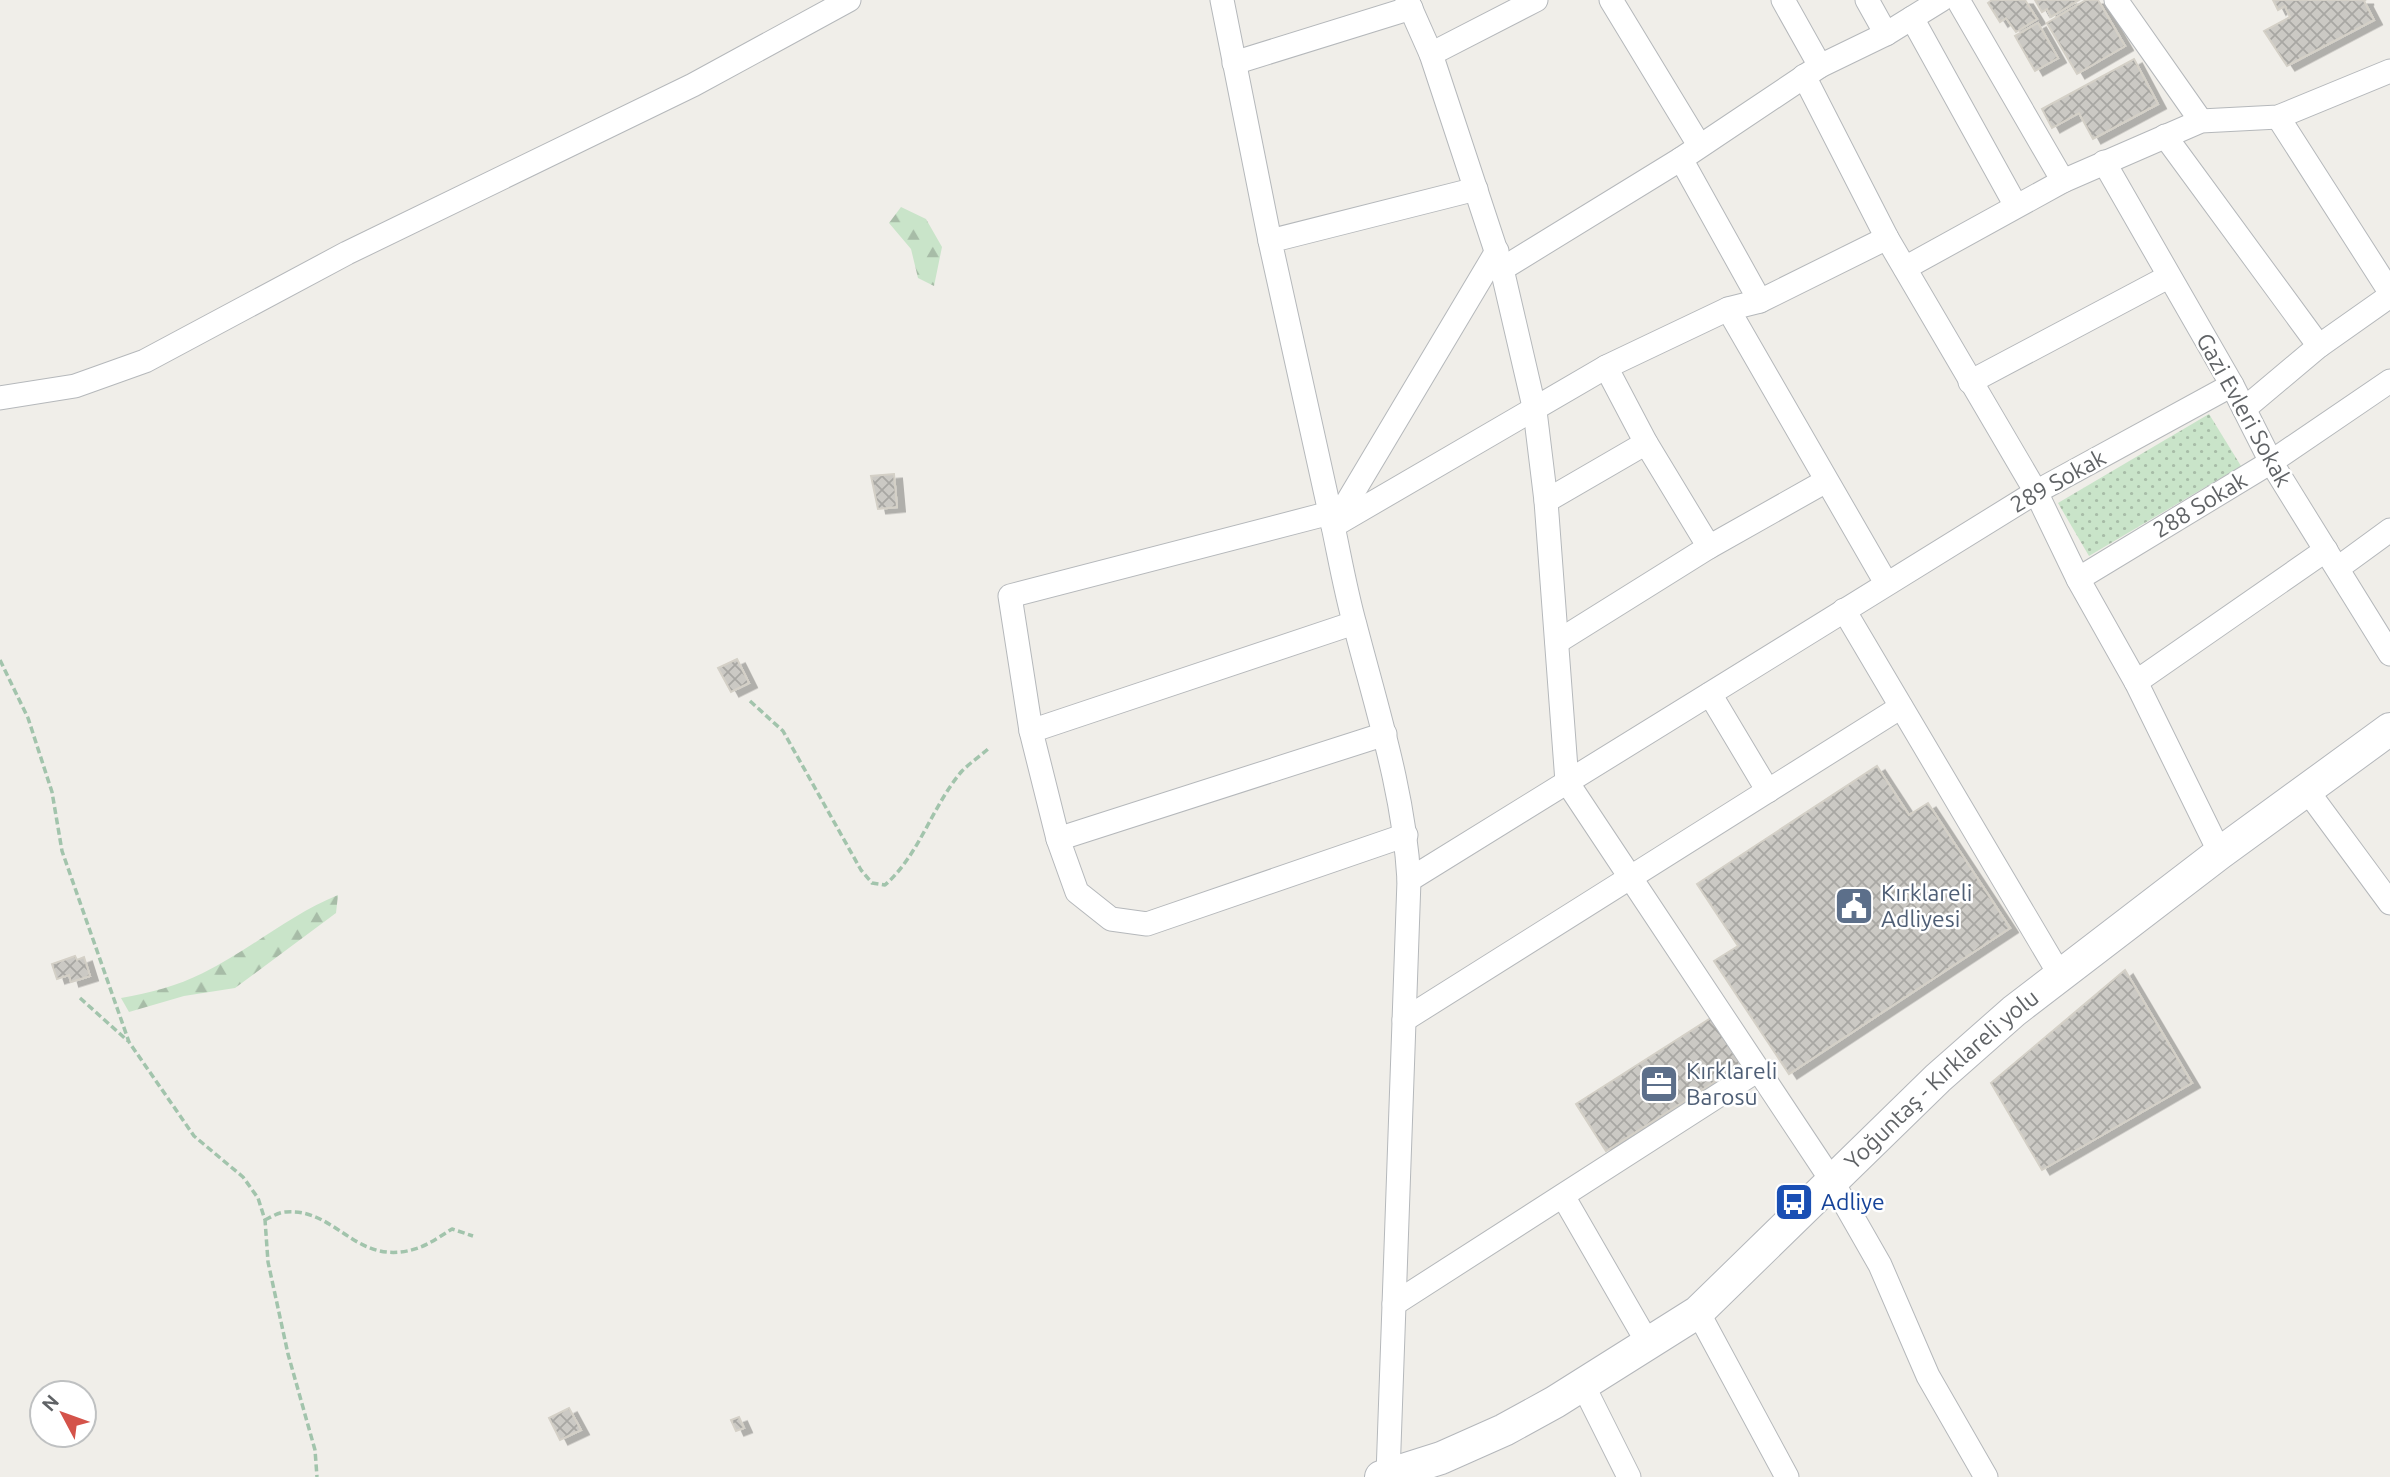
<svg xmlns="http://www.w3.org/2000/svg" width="2390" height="1477" font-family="Ubuntu,sans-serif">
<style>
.forest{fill:url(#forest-firs)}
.park{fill:url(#park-dots)}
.building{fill:url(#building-cross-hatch);stroke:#d4d0c7;stroke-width:2;filter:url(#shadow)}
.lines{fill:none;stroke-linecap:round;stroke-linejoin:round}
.street-casing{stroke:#b5b8bb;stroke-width:25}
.secondary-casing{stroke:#b4b7bb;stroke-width:34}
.path{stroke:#a2c4ac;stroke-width:3.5;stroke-dasharray:7 3.5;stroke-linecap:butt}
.street{stroke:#fff;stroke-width:23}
.secondary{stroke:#fff;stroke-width:32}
.labels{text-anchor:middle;stroke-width:5;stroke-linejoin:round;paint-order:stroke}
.street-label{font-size:23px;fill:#606366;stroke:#fff}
.service-label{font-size:23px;fill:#4e5e75;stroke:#fff;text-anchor:start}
.transit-label{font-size:23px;fill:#164399;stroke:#fff;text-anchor:start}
</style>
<defs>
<pattern id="forest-firs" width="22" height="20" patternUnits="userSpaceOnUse" patternTransform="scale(1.75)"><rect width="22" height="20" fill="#c9e4c9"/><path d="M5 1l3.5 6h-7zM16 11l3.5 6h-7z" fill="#a7bca7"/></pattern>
<pattern id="park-dots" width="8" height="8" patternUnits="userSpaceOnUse" patternTransform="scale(1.75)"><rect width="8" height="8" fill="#c9e4c9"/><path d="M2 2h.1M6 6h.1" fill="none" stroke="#a7bca7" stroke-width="1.8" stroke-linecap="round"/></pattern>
<pattern id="building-cross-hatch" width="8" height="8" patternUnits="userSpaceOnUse" patternTransform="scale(1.75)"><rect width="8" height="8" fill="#cbc9c4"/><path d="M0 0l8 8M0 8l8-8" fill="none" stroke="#a8a7a3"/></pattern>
<filter id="shadow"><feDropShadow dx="8" dy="4.5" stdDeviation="0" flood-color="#0004"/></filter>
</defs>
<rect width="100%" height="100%" fill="#f0eee9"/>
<g class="forest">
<path d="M901 207 926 219 942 247 934 286 918 278 911 249 889 223Z"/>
<path d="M338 895 336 913 235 988 184 996 129 1012 121 998C150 993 177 986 203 973 250 950 289 915 338 895Z"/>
</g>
<path class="park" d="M2209 414 2241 466 2089 556 2058 503Z"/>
<g class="building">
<path d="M1992 0H2025L2037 19 2016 32 2006 18 2000 22 1988 3Z"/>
<path d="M2035 0H2079L2051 17 2047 9 2042 12Z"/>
<path d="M2086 0H2098L2125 46 2077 74 2047 23Z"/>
<path d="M2273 0H2366L2364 1 2374 20 2287 66 2264 31 2290 17 2285 6 2278 10Z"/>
<path d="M2038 23 2058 58 2035 71 2015 36Z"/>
<path d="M2134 59 2158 104 2093 139 2079 113 2052 128 2042 109Z"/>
<path d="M894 474 897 507 878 509 871 476Z"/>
<path d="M737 659 749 683 731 692 718 668Z"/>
<path d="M1877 766 1909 815 1928 803 2010 928 1789 1074 1714 961 1738 946 1697 884Z"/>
<path d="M75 956 77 960 84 957 90 976 71 982 69 975 57 979 52 964Z"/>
<path d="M2125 970 2192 1083 2042 1170 1991 1083Z"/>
<path d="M1711 1018 1741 1065 1606 1151 1576 1104Z"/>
<path d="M569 1408 581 1430 560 1440 549 1418Z"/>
<path d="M739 1417 744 1428 736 1431 731 1420Z"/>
</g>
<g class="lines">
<g class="street-casing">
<g id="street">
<path d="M1222 0 1270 241"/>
<path d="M1407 0 1431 54 1502 269 1535 411 1546 501 1567 782 1832 1181 1880 1265 1928 1376 1986 1477"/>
<path d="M1611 0 1699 145"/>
<path d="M1783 0 1820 66"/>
<path d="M1867 0 1886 34"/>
<path d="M1958 0 2063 181"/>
<path d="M2116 0 2201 121"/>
<path d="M1912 18 2016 206"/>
<path d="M1431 54 1536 0"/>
<path d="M1234 63 1411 8"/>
<path d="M1804 76 1887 238 2036 492 2078 579 2136 682 2220 853"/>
<path d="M2278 117 2390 292"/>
<path d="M2165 136 2319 346"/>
<path d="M1681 159 1760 301"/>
<path d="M2104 162 2232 385 2271 462 2390 654"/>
<path d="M1476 189 1270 241 1333 526 1606 367 1728 309 1760 301 1887 238"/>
<path d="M1905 268 2063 181 2201 121 2278 117 2390 71"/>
<path d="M1502 269 1681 159 1820 66 1886 34 1941 0"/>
<path d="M1728 309 1886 583"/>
<path d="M1606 367 1646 443 1709 547 1826 481"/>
<path d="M1970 382 2168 277"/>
<path d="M0 398 75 386 145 361 347 253 693 85 849 0"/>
<path d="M2244 409 2319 346 2390 296"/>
<path d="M1546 501 1646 443"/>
<path d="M2338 568 2390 530"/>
<path d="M2078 579 2271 462 2390 381"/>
<path d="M1844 610 2060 975"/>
<path d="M1354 623 1031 731 1058 839 1077 892 1111 919 1147 924 1406 835"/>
<path d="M1557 642 1709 547"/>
<path d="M2136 682 2326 550"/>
<path d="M1710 694 1768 791"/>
<path d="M1031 731 1010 596 1330 513"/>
<path d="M2306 789 2390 903"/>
<path d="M1058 839 1385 734"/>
<path d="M1409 880 2036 492 2232 385"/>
<path d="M1404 1020 1901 707"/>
<path d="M1563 1196 1649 1345"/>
<path d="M1394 1304 1758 1070"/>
<path d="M1698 1312 1787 1477"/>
<path d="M1583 1385 1629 1477"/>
<path d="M1388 1475 1409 880C1404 792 1377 710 1355 625 1346 593 1340 559 1333 526L1497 251"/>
</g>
</g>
<g class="secondary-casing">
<g id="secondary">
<path id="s1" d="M1381 1477 1441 1458 1504 1430 1555 1402 1698 1312 1938 1078 2014 1011 2220 853 2390 729"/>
</g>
</g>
<g class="path">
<path d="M0 660 28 718 52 792 62 851 129 1042 194 1136 243 1177 258 1198 265 1220 268 1262 288 1354 315 1450 317 1477"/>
<path d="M750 701 783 731 861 870 872 883 885 885C920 854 932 806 962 771 970 763 980 756 988 749"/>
<path d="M80 998 128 1041"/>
<path d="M265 1220C271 1217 279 1212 286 1212 338 1208 356 1269 418 1248 430 1244 442 1235 452 1229L473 1236"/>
</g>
<use href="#street" class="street"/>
<use href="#secondary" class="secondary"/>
</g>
<defs>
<g id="civic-square" transform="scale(2.0125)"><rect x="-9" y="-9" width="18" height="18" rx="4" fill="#5c6f8a" stroke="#fff"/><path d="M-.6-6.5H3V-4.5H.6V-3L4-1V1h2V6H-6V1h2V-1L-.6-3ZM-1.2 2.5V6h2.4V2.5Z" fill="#fff"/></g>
<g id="office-square" transform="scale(2.0125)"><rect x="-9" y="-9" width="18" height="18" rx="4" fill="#5c6f8a" stroke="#fff"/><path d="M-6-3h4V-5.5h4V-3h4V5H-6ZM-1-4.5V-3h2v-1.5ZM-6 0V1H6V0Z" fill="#fff"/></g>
<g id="bus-square" transform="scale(2.0125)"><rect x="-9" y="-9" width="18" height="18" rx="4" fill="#1a4fb4" stroke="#fff"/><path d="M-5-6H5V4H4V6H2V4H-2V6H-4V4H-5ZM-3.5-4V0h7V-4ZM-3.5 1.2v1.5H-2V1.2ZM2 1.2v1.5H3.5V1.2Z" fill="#fff"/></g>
</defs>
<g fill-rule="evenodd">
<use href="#civic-square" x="1854" y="906"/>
<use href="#office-square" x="1659" y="1084"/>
<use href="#bus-square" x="1794" y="1202"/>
</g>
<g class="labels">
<g class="street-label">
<text transform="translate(2244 410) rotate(61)" y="8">Gazi Evleri Sokak</text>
<text transform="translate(2058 481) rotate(-29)" y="8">289 Sokak</text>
<text transform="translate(2200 505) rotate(-31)" y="8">288 Sokak</text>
<text dy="8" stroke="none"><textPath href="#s1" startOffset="696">Yoğuntaş - Kırklareli yolu</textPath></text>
</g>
<g class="service-label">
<text x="1881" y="901">Kırklareli<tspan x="1881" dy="26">Adliyesi</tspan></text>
<text x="1686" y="1079">Kırklareli<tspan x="1686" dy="26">Barosu</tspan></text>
</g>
<g class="transit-label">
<text x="1821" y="1210">Adliye</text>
</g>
</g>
<g transform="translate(63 1414) rotate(311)"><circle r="33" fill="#ffffff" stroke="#bfc1c2" stroke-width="2"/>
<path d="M0-5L12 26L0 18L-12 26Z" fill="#d4534a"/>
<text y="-10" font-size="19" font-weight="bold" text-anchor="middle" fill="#606366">N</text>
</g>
</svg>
